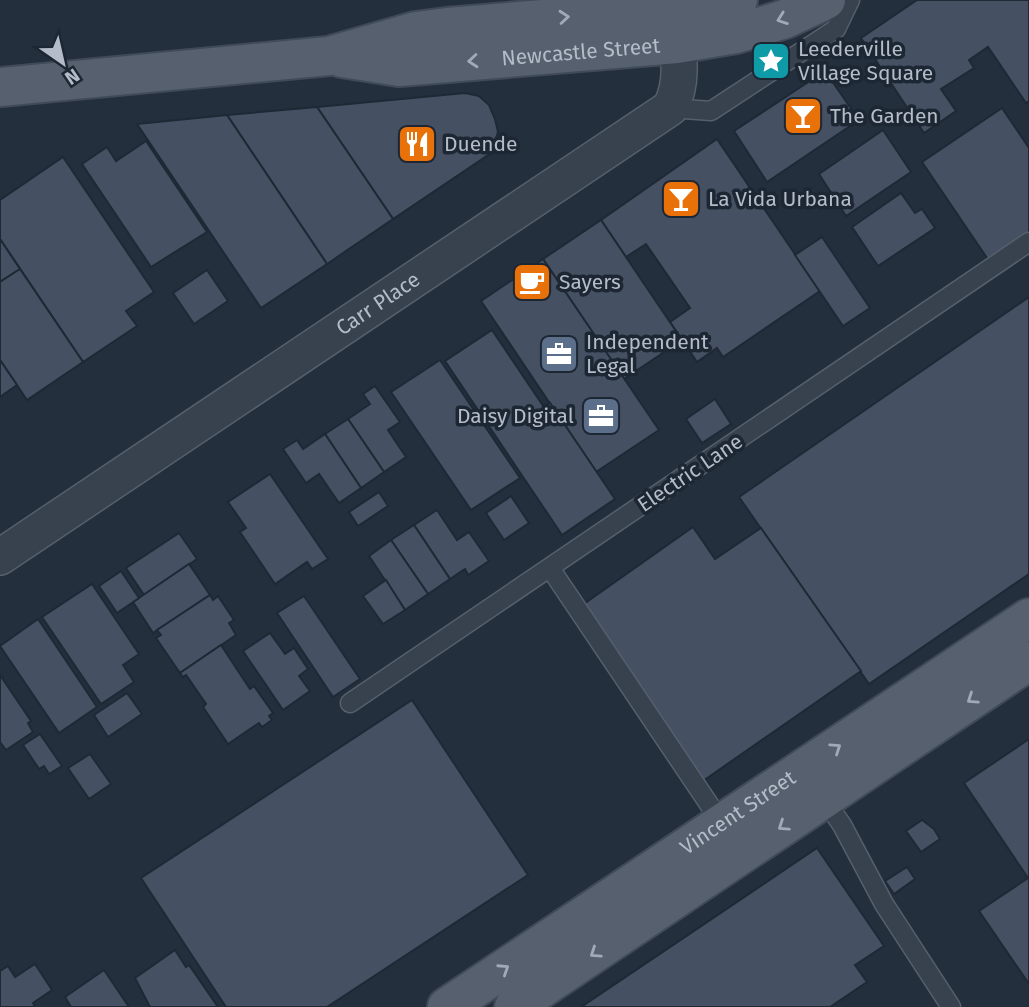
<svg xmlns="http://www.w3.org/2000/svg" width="1029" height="1007" font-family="'Fira Sans',sans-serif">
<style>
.building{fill:#455162;stroke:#1f2835;stroke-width:2}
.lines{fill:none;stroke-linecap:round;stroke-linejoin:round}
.service-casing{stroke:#565f6c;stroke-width:21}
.minor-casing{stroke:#565f6c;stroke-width:38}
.primary-casing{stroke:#414a57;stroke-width:42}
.service{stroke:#38414e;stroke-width:18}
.minor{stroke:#38414e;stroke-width:35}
.primary{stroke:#56606e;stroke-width:38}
.oneway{stroke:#a1aab7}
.labels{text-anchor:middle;stroke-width:7;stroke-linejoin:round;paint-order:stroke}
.poi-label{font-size:21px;fill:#b4bcc9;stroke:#1d2633;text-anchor:start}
.street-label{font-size:21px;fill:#b4bcc9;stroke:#1d2633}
</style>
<rect width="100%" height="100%" fill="#242f3e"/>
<g class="building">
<path d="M917 0H1029V101L1026 103 988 47 969 60 974 68 941 89 956 111 924 133 861 38Z"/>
<path d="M825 71 859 120 767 182 734 131Z"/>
<path d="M465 93 479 96 489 105 495 119 498 132 491 153 393 219 317 107Z"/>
<path d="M317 107 393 219 327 264 227 115Z"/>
<path d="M1002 108 1029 148V234L989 261 922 162Z"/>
<path d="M227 115 327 264 261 308 137 124Z"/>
<path d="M883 130 911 172 846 216 819 174Z"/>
<path d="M717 139 820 291 723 357 717 348 697 362 670 322 690 308 646 244 626 257 601 220Z"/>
<path d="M146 141 207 232 151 267 82 164 107 147 116 161Z"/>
<path d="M63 157 154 292 126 311 137 326 83 362 0 239V200Z"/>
<path d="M901 193 915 213 922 209 935 228 878 266 852 227Z"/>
<path d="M601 220 682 340 624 379 543 259Z"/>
<path d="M822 237 870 308 843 326 795 255Z"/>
<path d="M0 239 20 269 0 282Z"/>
<path d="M543 259 659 430 596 472 481 301Z"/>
<path d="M20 269 83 362 27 400 0 360V282Z"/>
<path d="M207 270 228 301 194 324 173 293Z"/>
<path d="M1029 297V574L869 684 739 497Z"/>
<path d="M492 330 544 407 550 403 615 499 562 535 445 361Z"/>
<path d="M0 360 17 385 0 397Z"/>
<path d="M440 360 520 478 471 510 391 392Z"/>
<path d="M375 386 400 422 388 430 406 457 384 472 348 419 370 404 363 394Z"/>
<path d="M715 399 731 424 702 443 686 419Z"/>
<path d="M348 419 384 472 361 488 325 434Z"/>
<path d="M325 434 361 488 339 503 319 474 306 483 283 449 297 440 303 449Z"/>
<path d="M270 474 328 559 312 569 307 562 275 584 240 532 246 528 228 502Z"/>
<path d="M379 492 388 506 358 526 349 512Z"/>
<path d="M511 496 529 523 504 540 486 513Z"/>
<path d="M437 510 457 540 469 532 489 561 468 575 465 569 450 579 414 525Z"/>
<path d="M414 525 450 579 428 594 391 540Z"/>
<path d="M693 527 715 559 761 528 861 671 703 781 581 606Z"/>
<path d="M179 533 197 559 144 595 126 568Z"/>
<path d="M391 540 428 594 405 610 369 556Z"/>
<path d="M189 564 210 595 153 633 133 602Z"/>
<path d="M121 571 139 598 117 613 99 586Z"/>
<path d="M386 580 405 610 383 624 363 596Z"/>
<path d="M92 584 139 654 123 665 134 682 101 704 42 617Z"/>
<path d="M210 595 213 600 218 596 234 620 229 623 236 635 180 673 156 638 161 635 157 630Z"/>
<path d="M304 596 360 679 333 697 277 613Z"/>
<path d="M38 619 97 707 59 733 0 646Z"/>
<path d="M270 633 285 654 294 648 308 669 299 676 310 691 283 710 243 651Z"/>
<path d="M221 645 250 689 254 686 273 713 269 716 272 720 262 727 259 723 228 744 203 707 206 704 186 675 183 677 180 673Z"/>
<path d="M0 675 31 721 28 723 33 732 6 750 0 742Z"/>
<path d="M127 693 142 714 108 737 94 715Z"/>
<path d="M412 700 528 875 327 1007H226L141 878Z"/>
<path d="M40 734 62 766 49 774 44 766 39 769 23 745Z"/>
<path d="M1029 739V984L979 911 1028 878 964 783Z"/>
<path d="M90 754 111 784 89 799 68 768Z"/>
<path d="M922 820 934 829 940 839 921 852 906 831Z"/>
<path d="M817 848 884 946 855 965 867 982 830 1007H581Z"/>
<path d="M907 867 915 879 894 894 885 881Z"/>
<path d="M175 950 186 967 189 965 218 1007H150L135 978Z"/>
<path d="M35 964 52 990 33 1003 35 1007H0V971L8 966 15 977Z"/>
<path d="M104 970 129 1007H71L65 997Z"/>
</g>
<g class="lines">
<g class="service-casing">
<g id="service">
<path d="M670 108 711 111 836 29 850 0"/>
<path d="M550 568 723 825"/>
<path d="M350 703 1029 242"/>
<path d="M821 795 842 825 884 904 951 1007"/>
</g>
</g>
<g class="minor-casing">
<g id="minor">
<path id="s1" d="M0 557 670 108C686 79 677 46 673 15"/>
</g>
</g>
<g class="primary-casing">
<g id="primary">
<path id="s2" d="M342 58 399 67 677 44 736 34 785 19 826 0"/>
<path d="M0 87 329 56 416 31 447 27 721 4 738 0"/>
<path id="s3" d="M447 1007 1029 618"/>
<path d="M514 1007 1029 661"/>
</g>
</g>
<use href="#service" class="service"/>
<use href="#minor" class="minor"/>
<use href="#primary" class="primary"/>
</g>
<defs><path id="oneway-chevron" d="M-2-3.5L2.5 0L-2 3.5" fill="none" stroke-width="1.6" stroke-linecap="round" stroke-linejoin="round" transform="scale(1.75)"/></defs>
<g class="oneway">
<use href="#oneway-chevron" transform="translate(564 17) rotate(-5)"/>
<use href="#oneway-chevron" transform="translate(782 19) rotate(160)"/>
<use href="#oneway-chevron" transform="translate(473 61) rotate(175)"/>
<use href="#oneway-chevron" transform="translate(972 699) rotate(146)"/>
<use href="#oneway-chevron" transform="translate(836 748) rotate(-34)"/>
<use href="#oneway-chevron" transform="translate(783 826) rotate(146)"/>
<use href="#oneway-chevron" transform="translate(595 953) rotate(146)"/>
<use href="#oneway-chevron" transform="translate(504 969) rotate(-33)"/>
</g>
<defs>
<g id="sight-square" transform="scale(2.0125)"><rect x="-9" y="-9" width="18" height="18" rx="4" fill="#0f9aa8" stroke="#1d2633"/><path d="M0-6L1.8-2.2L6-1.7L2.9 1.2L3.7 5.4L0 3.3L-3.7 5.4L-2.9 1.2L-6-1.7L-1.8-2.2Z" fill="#fff"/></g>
<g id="bar-square" transform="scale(2.0125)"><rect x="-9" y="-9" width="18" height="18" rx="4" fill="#e8710a" stroke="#1d2633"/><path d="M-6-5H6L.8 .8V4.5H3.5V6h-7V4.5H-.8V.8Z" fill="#fff"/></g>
<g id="restaurant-square" transform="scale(2.0125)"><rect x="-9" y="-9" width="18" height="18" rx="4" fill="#e8710a" stroke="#1d2633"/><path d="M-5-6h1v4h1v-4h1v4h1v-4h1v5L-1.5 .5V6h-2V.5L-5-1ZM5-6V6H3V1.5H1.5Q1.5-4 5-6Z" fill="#fff"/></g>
<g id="cafe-square" transform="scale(2.0125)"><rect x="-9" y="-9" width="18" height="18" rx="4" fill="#e8710a" stroke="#1d2633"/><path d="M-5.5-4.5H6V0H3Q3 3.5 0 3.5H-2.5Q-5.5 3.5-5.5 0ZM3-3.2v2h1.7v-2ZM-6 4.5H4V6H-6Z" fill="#fff"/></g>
<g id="office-square" transform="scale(2.0125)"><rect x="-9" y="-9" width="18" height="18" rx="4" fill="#5c6f8a" stroke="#1d2633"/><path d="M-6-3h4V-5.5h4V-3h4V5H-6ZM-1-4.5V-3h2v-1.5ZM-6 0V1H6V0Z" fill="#fff"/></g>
</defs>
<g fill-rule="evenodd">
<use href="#sight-square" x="771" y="61"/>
<use href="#bar-square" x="803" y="116"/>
<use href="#restaurant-square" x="417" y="144"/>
<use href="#bar-square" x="681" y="199"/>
<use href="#cafe-square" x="532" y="282"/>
<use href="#office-square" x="559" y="354"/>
<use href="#office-square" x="601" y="416"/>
</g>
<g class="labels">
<g class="poi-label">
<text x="798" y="56">Leederville<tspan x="798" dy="24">Village Square</tspan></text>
<text x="830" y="123">The Garden</text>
<text x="444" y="151">Duende</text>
<text x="708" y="206">La Vida Urbana</text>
<text x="559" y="289">Sayers</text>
<text x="586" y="349">Independent<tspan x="586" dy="24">Legal</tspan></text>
<text x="574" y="423" text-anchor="end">Daisy Digital</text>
</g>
<g class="street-label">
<text dy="7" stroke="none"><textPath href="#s2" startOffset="240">Newcastle Street</textPath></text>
<text dy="7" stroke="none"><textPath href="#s1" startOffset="455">Carr Place</textPath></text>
<text transform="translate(690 473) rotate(-34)" y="7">Electric Lane</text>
<text dy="7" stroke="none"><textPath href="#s3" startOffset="350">Vincent Street</textPath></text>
</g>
</g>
<g transform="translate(63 63) rotate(146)" stroke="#1d2633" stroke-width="5" paint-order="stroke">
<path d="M0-5L12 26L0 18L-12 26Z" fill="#b4bcc9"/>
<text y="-10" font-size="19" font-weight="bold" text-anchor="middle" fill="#b4bcc9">N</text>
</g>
</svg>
